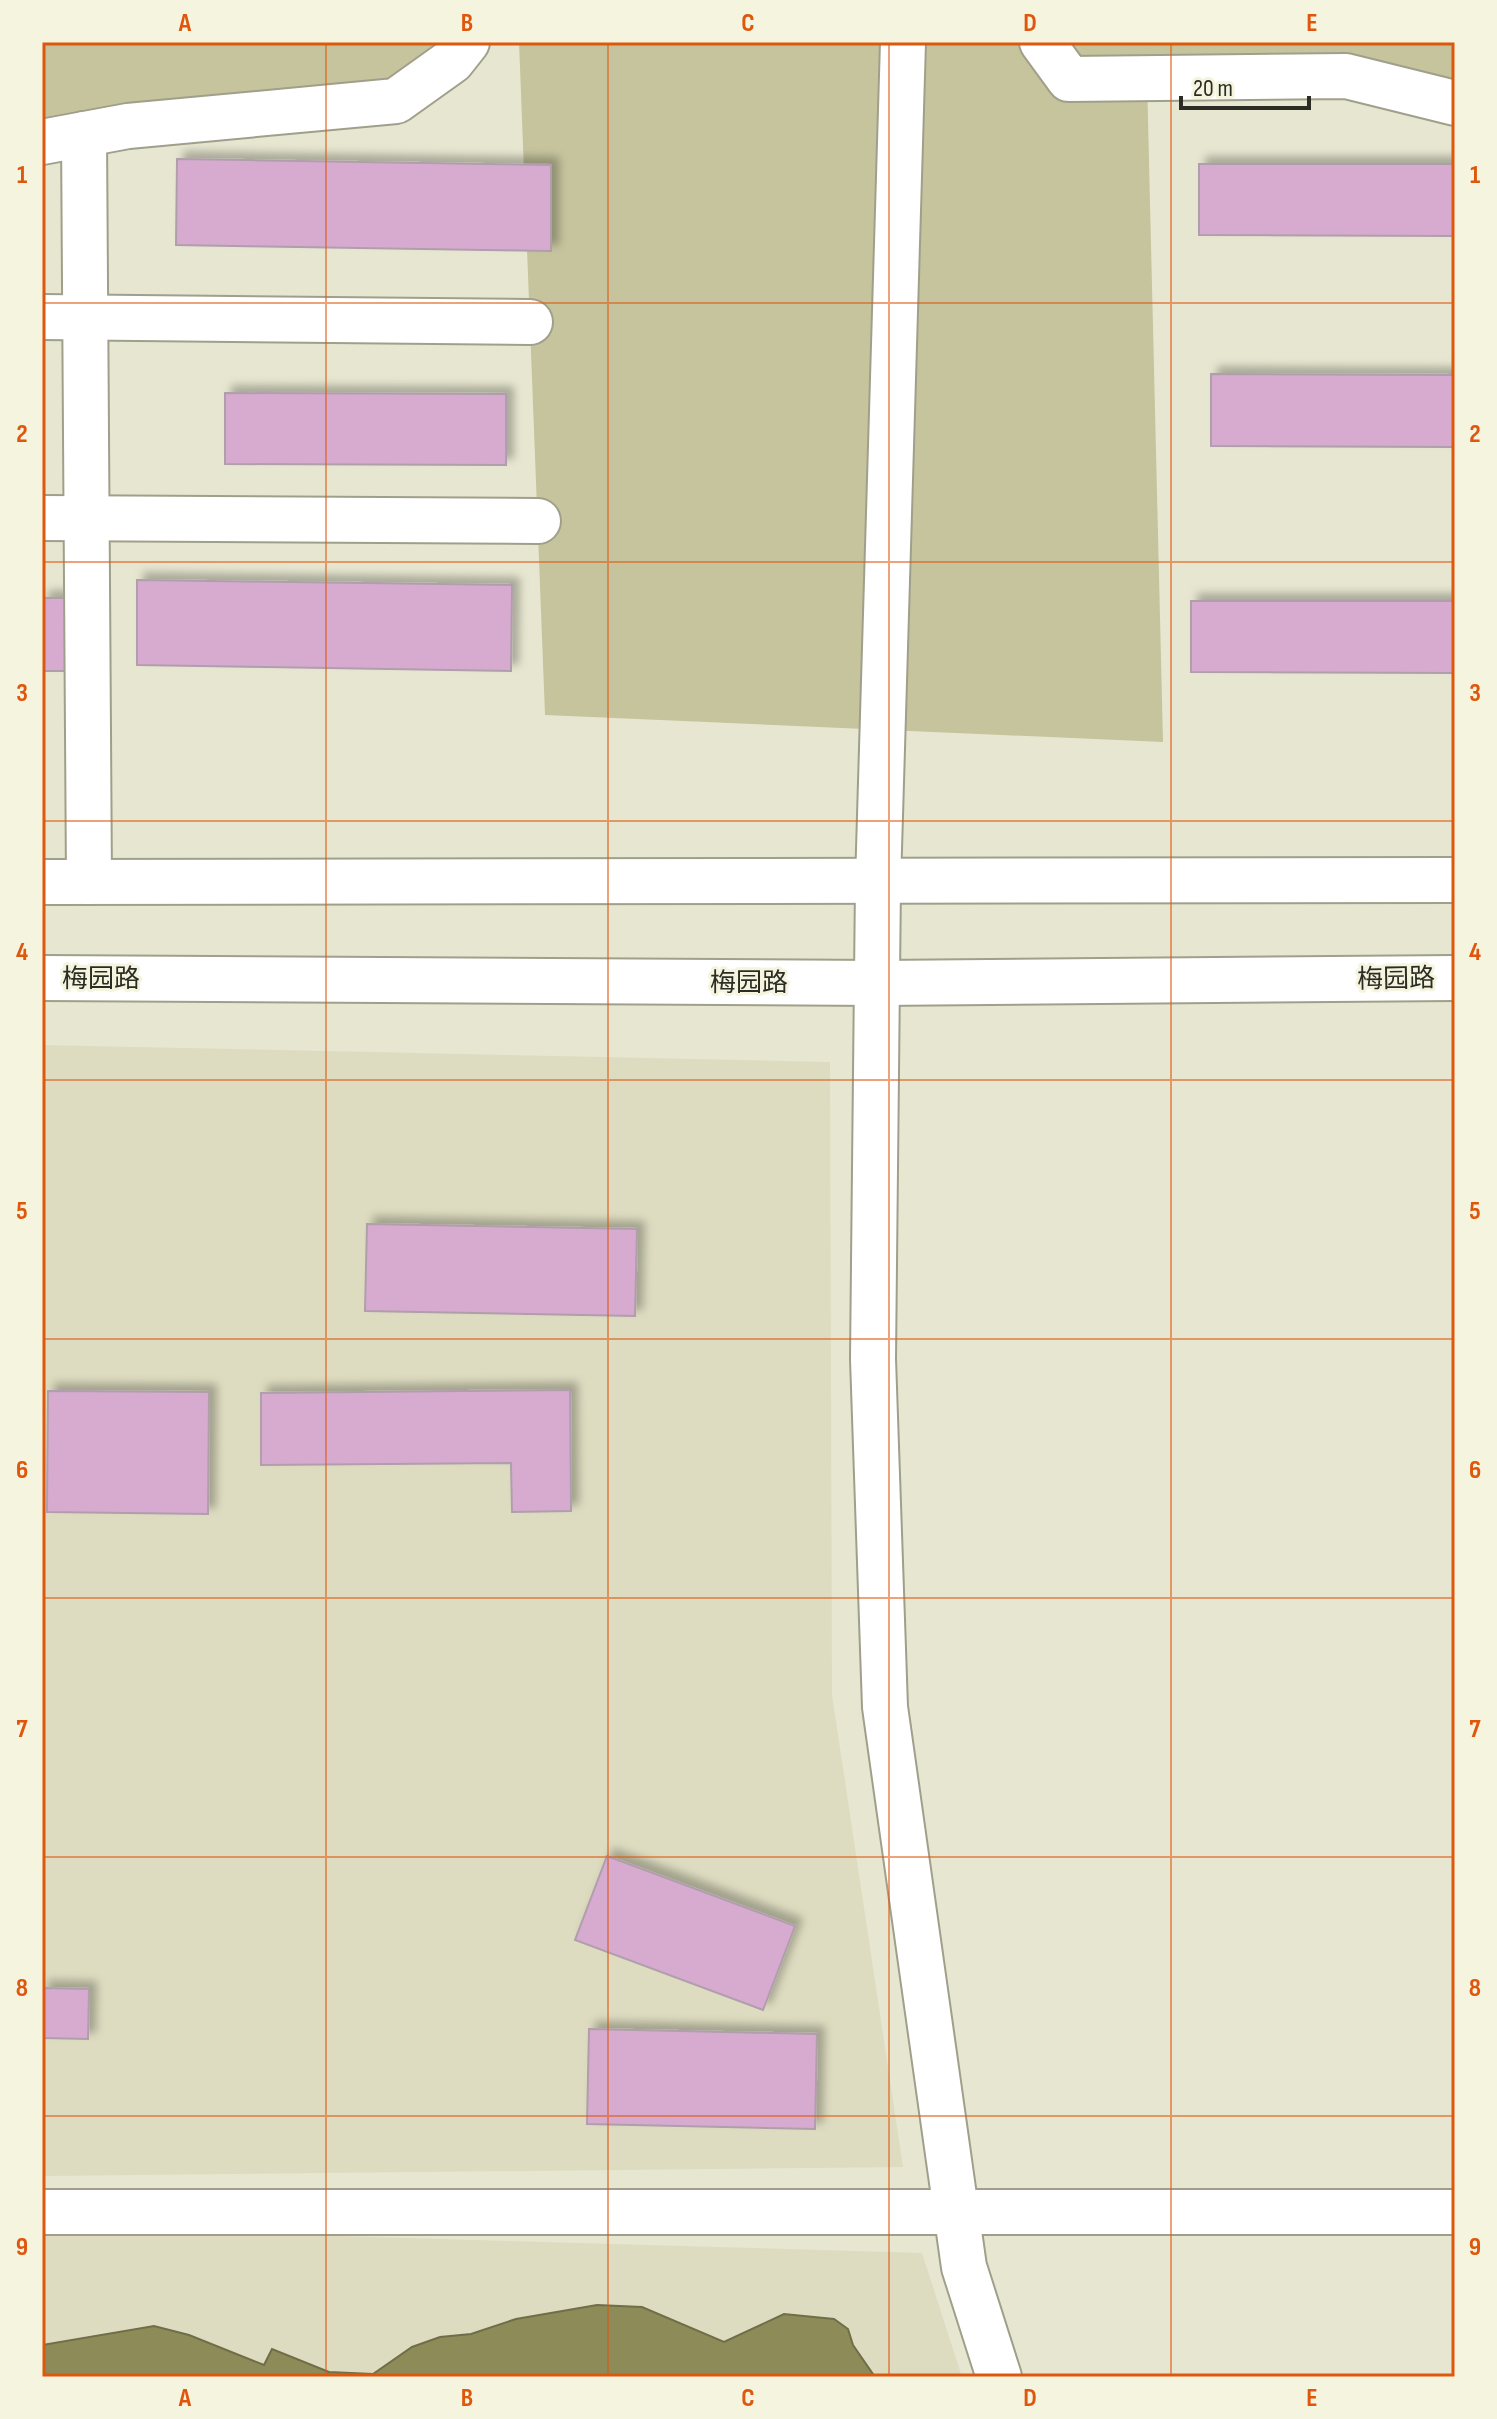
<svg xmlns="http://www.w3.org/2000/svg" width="1497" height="2419" font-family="'Sofia Sans Condensed','Noto Sans SC',sans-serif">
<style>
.built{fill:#dddcc0}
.green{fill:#c5c49d}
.water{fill:#8d8b58;stroke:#706e48;stroke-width:2}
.building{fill:#d7abd0;stroke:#b09eac;stroke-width:2;filter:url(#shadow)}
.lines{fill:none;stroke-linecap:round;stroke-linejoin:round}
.minor-casing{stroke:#a09f8b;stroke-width:48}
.major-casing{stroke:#a09f8b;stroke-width:48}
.minor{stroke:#fff;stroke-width:44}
.major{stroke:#fff;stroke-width:44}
.grid{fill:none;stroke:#df570d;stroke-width:2;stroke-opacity:0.55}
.labels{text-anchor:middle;stroke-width:6;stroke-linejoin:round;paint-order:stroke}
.street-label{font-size:26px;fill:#2c2c24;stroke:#f5f4de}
.neatline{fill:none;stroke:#df570d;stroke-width:3}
.grid-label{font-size:26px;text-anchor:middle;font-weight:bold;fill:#df570d}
</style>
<defs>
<filter id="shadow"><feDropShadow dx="7" dy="-7" stdDeviation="4" flood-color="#0004"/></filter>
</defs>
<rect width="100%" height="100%" fill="#e7e7d1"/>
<g class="built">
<path d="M42 1045 830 1062 832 1695 903 2167 42 2176Z"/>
<path d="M239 2233 922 2253 962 2377H42V2235Z"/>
</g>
<g class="green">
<path d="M42 42H467L396 101 42 142Z"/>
<path d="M519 42H1455V103L1147 78 1163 742 545 715Z"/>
</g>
<path class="water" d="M597 2305 642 2307 724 2342 784 2314 834 2319 848 2329 853 2345 875 2377H42V2345L154 2326 189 2335 264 2365 272 2349 329 2372 373 2374 412 2347 440 2337 471 2334 516 2319Z"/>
<g class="building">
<path d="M177 159 551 165V251L176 245Z"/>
<path d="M1199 164H1455V236L1199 235Z"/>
<path d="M1211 374 1455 375V447L1211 446Z"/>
<path d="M225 393 506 394V465L225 464Z"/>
<path d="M137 580 512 585 511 671 137 665Z"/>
<rect x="42" y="598" width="26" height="73"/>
<path d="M1191 601H1455V673L1191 672Z"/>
<path d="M367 1224 637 1229 635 1316 365 1311Z"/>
<path d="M570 1390 571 1511 512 1512 511 1463 261 1465V1393Z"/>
<path d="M48 1391 209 1392 208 1514 47 1512Z"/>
<path d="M607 1856 795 1926 763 2010 575 1940Z"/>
<path d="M42 1988 89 1989 88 2039 42 2038Z"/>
<path d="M589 2029 817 2034 815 2129 587 2124Z"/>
</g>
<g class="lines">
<g class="minor-casing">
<g id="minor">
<path d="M903 42 878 883 873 1359 885 1707 964 2267 999 2377"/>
<path d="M1042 42 1069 79 1346 76 1455 103"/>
<path d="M84 134 89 882"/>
<path d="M42 142 128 126 396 101 452 61 467 42"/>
<path d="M42 317 530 322"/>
<path d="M42 518 538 521"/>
<path d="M42 2212H1455"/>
</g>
</g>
<g class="major-casing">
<g id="major">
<path d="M42 882 1455 880"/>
<path d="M42 978 879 983 1455 978"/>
</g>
</g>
<use href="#minor" class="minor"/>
<use href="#major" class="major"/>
</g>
<path class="grid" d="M326 42V2377M608 42V2377M889 42V2377M1171 42V2377M42 303H1455M42 562H1455M42 821H1455M42 1080H1455M42 1339H1455M42 1598H1455M42 1857H1455M42 2116H1455"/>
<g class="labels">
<g class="street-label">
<text x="101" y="987">梅园路</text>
<text transform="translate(1396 978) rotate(-1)" y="9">梅园路</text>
<text x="749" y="991">梅园路</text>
</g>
</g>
<rect width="1497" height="2419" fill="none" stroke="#f5f4de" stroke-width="88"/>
<path d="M1181 96v12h128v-12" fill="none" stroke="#2c2c24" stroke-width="4"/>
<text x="1193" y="96" font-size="24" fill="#2c2c24" stroke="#f5f4de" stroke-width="6" paint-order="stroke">20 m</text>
<rect x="44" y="44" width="1409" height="2331" class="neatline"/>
<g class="grid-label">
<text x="185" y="31">A</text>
<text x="467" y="31">B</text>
<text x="748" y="31">C</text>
<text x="1030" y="31">D</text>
<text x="1312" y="31">E</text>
<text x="22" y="183">1</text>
<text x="1475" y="183">1</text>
<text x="22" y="442">2</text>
<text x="1475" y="442">2</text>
<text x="22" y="701">3</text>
<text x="1475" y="701">3</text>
<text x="22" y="960">4</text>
<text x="1475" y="960">4</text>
<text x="22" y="1219">5</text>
<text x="1475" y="1219">5</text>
<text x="22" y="1478">6</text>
<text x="1475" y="1478">6</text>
<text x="22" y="1737">7</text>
<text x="1475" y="1737">7</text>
<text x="22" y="1996">8</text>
<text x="1475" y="1996">8</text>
<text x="22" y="2255">9</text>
<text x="1475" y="2255">9</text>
<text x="185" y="2406">A</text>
<text x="467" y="2406">B</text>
<text x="748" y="2406">C</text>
<text x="1030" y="2406">D</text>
<text x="1312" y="2406">E</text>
</g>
</svg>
